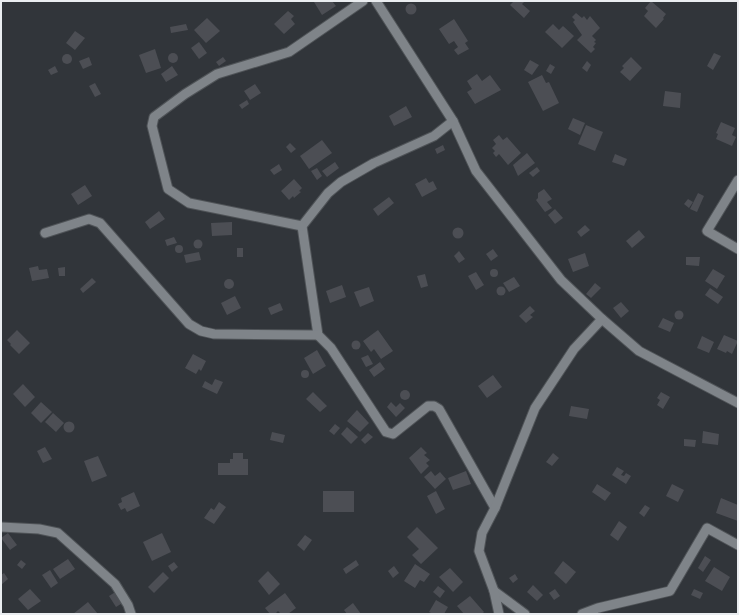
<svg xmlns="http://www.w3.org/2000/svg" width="739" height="615" font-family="Poppins,sans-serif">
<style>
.building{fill:#4c4e54}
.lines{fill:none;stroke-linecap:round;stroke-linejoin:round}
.minor-casing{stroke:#4f5357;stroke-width:11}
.minor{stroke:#7f8489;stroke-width:9}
</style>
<rect width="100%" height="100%" fill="#31353a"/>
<g class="building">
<path d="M315 1H332L336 6 322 15 314 2Z"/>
<path d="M514 1H525L522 4 530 11 524 18 510 5Z"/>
<path d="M651 1 666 14 663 18 664 19 656 28 644 16 648 11 645 8Z"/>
<circle cx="411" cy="9" r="5.5"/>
<path d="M288 11 294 16 291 19 295 24 284 34 274 24Z"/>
<path d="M576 13 582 18 584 16 587 20 590 16 600 28 592 36 596 40 594 42 596 43 593 47 595 49 591 53 577 40 582 35 573 22 575 20 572 17Z"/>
<path d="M207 18 220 31 206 43 194 30Z"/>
<path d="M454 19 468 41 465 43 469 49 458 55 454 50 458 47 454 41 449 44 439 29Z"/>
<path d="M186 24 188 30 171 33 170 27Z"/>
<path d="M553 24 559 30 563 26 574 36 562 48 545 32Z"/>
<path d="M75 31 85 38 75 50 66 43Z"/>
<path d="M199 42 207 53 199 59 191 48Z"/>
<path d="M155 49 161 68 146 73 139 55Z"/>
<circle cx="173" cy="58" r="5"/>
<path d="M714 53 721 56 713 70 707 66Z"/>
<circle cx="67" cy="59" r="5"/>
<path d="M89 57 92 65 83 69 79 61Z"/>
<path d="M223 57 226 61 219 66 216 62Z"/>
<path d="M631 57 642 68 630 81 620 72 624 68 622 66Z"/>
<path d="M530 60 539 65 532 75 524 70Z"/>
<path d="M587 61 591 65 587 72 582 68Z"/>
<path d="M550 64 555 67 551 74 546 71Z"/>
<path d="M55 66 58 72 51 75 48 70Z"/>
<path d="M172 66 178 75 166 82 161 74Z"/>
<path d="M477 74 482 81 490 75 501 90 475 104 467 92 472 89 467 81Z"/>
<path d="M542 75 546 83 549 82 559 103 543 111 528 82Z"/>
<path d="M95 83 101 94 95 97 89 86Z"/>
<path d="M255 84 261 93 250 100 244 91Z"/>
<path d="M665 91 681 93 680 108 663 106Z"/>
<path d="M247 100 249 104 242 109 239 105Z"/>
<path d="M406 106 412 117 394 126 389 116Z"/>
<path d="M573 118 585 123 580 135 568 129Z"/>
<path d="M721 122 735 128 732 135 736 137 732 146 716 139 718 134 716 133Z"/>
<path d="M586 125 603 132 595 151 578 144Z"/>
<path d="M499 135 503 140 507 137 521 153 508 165 499 154 496 157 493 153 495 151 492 148 496 144 493 140Z"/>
<path d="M322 140 332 153 309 169 300 156Z"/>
<path d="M290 143 296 149 291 153 286 147Z"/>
<path d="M443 145 445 150 437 154 435 149Z"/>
<path d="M527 153 535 163 518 176 513 165Z"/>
<path d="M615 154 627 159 624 166 612 162Z"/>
<path d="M335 162 339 168 327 177 322 171Z"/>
<path d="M279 164 282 170 274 175 270 170Z"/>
<path d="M537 167 540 171 533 177 529 173Z"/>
<path d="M317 168 322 176 317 180 311 171Z"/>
<path d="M426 178 429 183 433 181 437 189 422 197 415 184Z"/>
<path d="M294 179 302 188 299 191 301 192 294 198 293 196 289 200 281 191Z"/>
<path d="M85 185 92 196 78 205 71 194Z"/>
<path d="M544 189 552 199 547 202 552 208 545 212 536 200 538 198V193Z"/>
<path d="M698 193 704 196 697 212 690 209Z"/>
<path d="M389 197 394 203 378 216 373 209Z"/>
<path d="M688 199 693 202 689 208 684 204Z"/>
<path d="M555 209 563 218 555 224 548 215Z"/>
<path d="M159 211 165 219 150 229 145 222Z"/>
<path d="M232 222V235L212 236 211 223Z"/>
<path d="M585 225 590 230 581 237 577 232Z"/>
<circle cx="458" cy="233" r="5.5"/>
<path d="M639 230 645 237 632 248 626 241Z"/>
<path d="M174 237 177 243 167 246 165 240Z"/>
<circle cx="198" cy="244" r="4.5"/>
<circle cx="179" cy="249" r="4"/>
<rect x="237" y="248" width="6" height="9"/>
<path d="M493 249 498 256 491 261 486 254Z"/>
<path d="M459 251 465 259 459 263 454 256Z"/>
<path d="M199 252 201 260 186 263 184 255Z"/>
<path d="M585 253 589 266 573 272 568 259Z"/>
<path d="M686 257H700L699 266 686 265Z"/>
<path d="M38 266 39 270 47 269 49 278 32 281 29 268Z"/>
<path d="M65 267V276H59L58 268Z"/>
<circle cx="494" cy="273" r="4"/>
<path d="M713 269 725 276 717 289 705 281Z"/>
<path d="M476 272 484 285 476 290 468 276Z"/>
<path d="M425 274 428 286 421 288 417 276Z"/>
<path d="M514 277 520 286 509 292 503 283Z"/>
<path d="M92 278 96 282 83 293 80 289Z"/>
<circle cx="229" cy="284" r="5"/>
<path d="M595 283 601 288 591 298 586 294Z"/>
<path d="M342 285 346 297 330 303 326 291Z"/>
<circle cx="501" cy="291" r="4.5"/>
<path d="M369 287 374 301 360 307 354 292Z"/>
<path d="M710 288 723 297 718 304 705 295Z"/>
<path d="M235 296 241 308 227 315 221 303Z"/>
<path d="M621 302 629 311 621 318 613 308Z"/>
<path d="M280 303 283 310 271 315 268 308Z"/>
<path d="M530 306 535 311 530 315 533 317 526 323 519 316Z"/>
<circle cx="679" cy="315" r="4.5"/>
<path d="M663 318 674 323 670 332 658 327Z"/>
<path d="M17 330 30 343 19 354 10 345 11 344 7 340Z"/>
<path d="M378 330 393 351 381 359 374 349 371 352 363 341Z"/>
<path d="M724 335 738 341 732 354 727 351 726 353 717 349Z"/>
<path d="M702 336 714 342 709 353 697 348Z"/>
<circle cx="356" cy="345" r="4.5"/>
<path d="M317 350 326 366 313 374 304 358Z"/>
<path d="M193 354 206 361 201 371 199 369 196 374 185 368Z"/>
<path d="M368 355 373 364 366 367 361 358Z"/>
<path d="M380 362 385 369 374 377 369 370Z"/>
<circle cx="305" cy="374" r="4"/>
<path d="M493 375 502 387 487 398 478 386Z"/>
<path d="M215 379 223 382 217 394 202 387 205 381 212 385Z"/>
<path d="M23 384 35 397 25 407 13 394Z"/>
<circle cx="405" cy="395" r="5"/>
<path d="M313 392 327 406 320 412 306 399Z"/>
<path d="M661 392 670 397 663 409 657 405 660 400 657 398Z"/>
<path d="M41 402 52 412 41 423 31 413Z"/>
<path d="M391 402 396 407 400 403 405 408 396 417 387 407Z"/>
<path d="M571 406 589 409 587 419 569 416Z"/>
<path d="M357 410 369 423 360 432 347 421Z"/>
<path d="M53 413 64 423 56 432 45 422Z"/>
<circle cx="69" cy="427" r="5.5"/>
<path d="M335 424 340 428 334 435 329 431Z"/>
<path d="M347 427 358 437 351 444 341 434Z"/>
<path d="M703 431 719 434 718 445 702 443Z"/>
<path d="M272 432 285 435 283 443 270 440Z"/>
<path d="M368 433 373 437 365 444 361 440Z"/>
<path d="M684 439 696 440 695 447 684 446Z"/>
<path d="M45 447 52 459 43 463 37 451Z"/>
<path d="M421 447 427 453 424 455 430 460 426 463 429 466 421 474 409 458Z"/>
<path d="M233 453H243V459H248V475H218V463H230V459H233Z"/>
<path d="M553 453 559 458 552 466 546 462Z"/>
<path d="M98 456 107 476 92 482 84 461Z"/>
<path d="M617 467 624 471 621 475 624 476 626 473 631 476 626 484 612 475Z"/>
<path d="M431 471 435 476 440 472 446 479 435 489 424 477Z"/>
<path d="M466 471 471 484 453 490 448 478Z"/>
<path d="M597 484 611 493 605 501 592 492Z"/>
<path d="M672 484 684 490 678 502 666 496Z"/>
<rect x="323" y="491" width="31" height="21"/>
<path d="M436 491 445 509 436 514 427 496Z"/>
<path d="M134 492 140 506 127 512 125 508 121 510 118 504 122 502 121 498Z"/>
<path d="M721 498 738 505V521L716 513Z"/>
<path d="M219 502 226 507 214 524 204 518 211 508 214 510Z"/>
<path d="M645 505 650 508 644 517 639 513Z"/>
<path d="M619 521 627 527 618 541 610 535Z"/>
<path d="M417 527 438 548 421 564 412 555 419 549 407 537Z"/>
<path d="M8 533 17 545 10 550 1 538Z"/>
<path d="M162 533 171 552 152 561 143 542Z"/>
<path d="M305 535 312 540 304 551 297 545Z"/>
<path d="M705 556 711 560 703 572 698 568Z"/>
<path d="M68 559 75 569 60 579 53 569Z"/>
<path d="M21 560 26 564 22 569 17 565Z"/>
<path d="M356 560 359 565 346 574 343 569Z"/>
<path d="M563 561 576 572 566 584 554 573Z"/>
<path d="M174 562 178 567 172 572 168 566Z"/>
<path d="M415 564 430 574 424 582 420 580 415 588 404 581Z"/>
<path d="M394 566 399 573 393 578 388 571Z"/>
<path d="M714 567 730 577 722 591 705 581Z"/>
<path d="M450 568 463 582 453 592 439 577Z"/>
<path d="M50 570 58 583 51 588 42 575Z"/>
<path d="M268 571 280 584 269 595 258 581Z"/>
<path d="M163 572 169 578 154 593 148 587Z"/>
<path d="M4 573 8 579 1 585V575Z"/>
<path d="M515 574 518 579 513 583 509 578Z"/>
<path d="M533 585 543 595 537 601 527 592Z"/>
<path d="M438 586 445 591 440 598 433 592Z"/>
<path d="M30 589 41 601 28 610 18 599Z"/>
<path d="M555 589 560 596 554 600 549 593Z"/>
<path d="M694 589 703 593 700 599 691 595Z"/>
<path d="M117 591 124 602 116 607 109 596Z"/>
<path d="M285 593 296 608 288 614H281L278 611 275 614H270L265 608Z"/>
<path d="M470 596 484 612 482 614H464L457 606Z"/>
<path d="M436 600 448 607 444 614H433L429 612Z"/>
<path d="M88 602 98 614H73Z"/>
<path d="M353 603 361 614H347L344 610Z"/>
</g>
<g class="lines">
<g class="minor-casing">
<g id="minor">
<path d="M376 1 453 121 476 171 561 280 602 319 639 351 738 403"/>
<path d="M453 121 434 136 374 163 341 182 328 193 302 226 318 335 331 348 386 432 393 434 428 406H434L439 409 495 508"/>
<path d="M738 180 707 231 738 249"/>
<path d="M302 226 189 203 168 189 152 126 154 117 185 94 217 74 289 52 363 1"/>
<path d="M45 233 89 219 100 223 189 324 201 331 214 334 318 335"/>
<path d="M1 527 39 529 58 533 115 584 128 605 131 614"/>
<path d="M494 591 525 614"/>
<path d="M499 614 494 591 479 551 482 533 495 508 535 408 574 349 602 319"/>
<path d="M582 614 598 608 670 591 707 528 738 545"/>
</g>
</g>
<use href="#minor" class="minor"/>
</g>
<rect width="739" height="615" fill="none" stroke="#eaedf0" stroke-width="4"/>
</svg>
